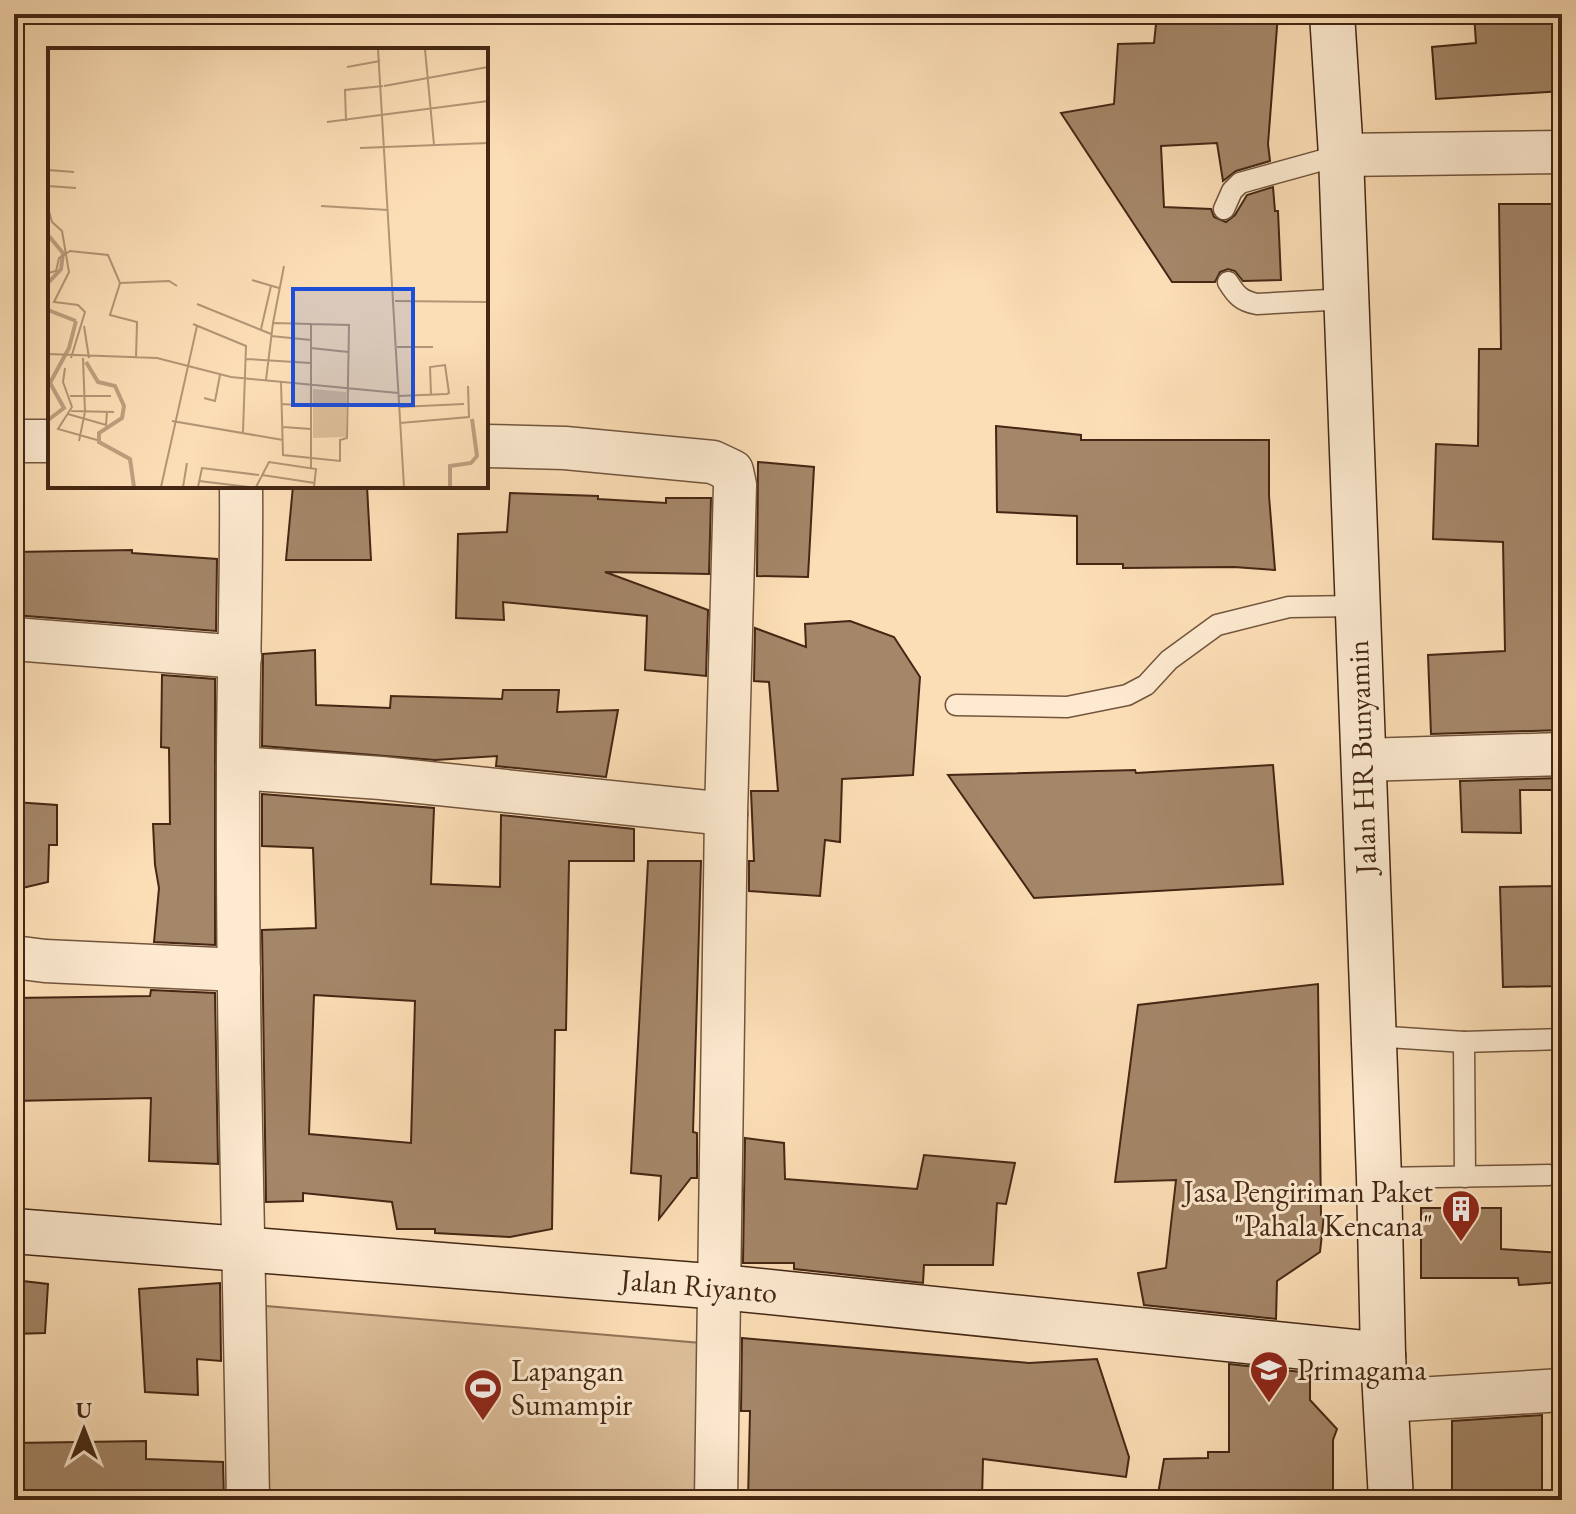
<svg xmlns="http://www.w3.org/2000/svg" width="1576" height="1514" font-family="'EB Garamond',serif">
<style>
.green{fill:#ddbf9a;stroke:#907357;stroke-width:2}
.building{fill:#a48668;stroke:#442714;stroke-width:2;fill-rule:evenodd}
.lines{fill:none;stroke-linecap:round;stroke-linejoin:round}
.lane-casing{stroke:#72553c;stroke-width:23}
.street-casing{stroke:#72553c;stroke-width:45}
.secondary-casing{stroke:#442714;stroke-width:47}
.lane{stroke:#fdead0;stroke-width:20}
.street{stroke:#fdead0;stroke-width:42}
.secondary{stroke:#fdead0;stroke-width:44}
.labels{text-anchor:middle;stroke-width:6;stroke-linejoin:round;paint-order:stroke}
.street-label{font-size:30px;fill:#442714;stroke:#fdead0}
.poi-label{font-size:30px;fill:#442714;stroke:#fdead0;text-anchor:start}
.inset-river{fill:none;stroke:#bda07f;stroke-width:4}
.inset-road{fill:none;stroke:#b29575;stroke-width:2}
.view{fill:#1d4ed8;fill-opacity:0.15;stroke:#1d4ed8;stroke-width:4}
.inset-edge{fill:none;stroke:#442714;stroke-width:4}
</style>
<rect width="100%" height="100%" fill="#fcdeb6"/>
<filter id="stains"><feTurbulence type="fractalNoise" baseFrequency=".0025" numOctaves="4"/><feColorMatrix values="0 0 0 0 .2 0 0 0 0 .09 0 0 0 0 .02 0 0 0 .5 -.17"/></filter>
<radialGradient id="worn" r=".72"><stop offset=".6" stop-color="#630" stop-opacity="0"/><stop offset="1" stop-color="#630" stop-opacity=".3"/></radialGradient>
<path class="green" d="M266 1306 701 1343 700 1500H266Z"/>
<g class="building">
<path d="M1278 14 1268 144 1270 161 1236 171 1223 181 1217 143 1161 146 1164 207 1211 209 1214 217 1226 222 1235 215 1247 195 1273 187 1275 211H1278L1281 280 1243 281 1235 271 1228 269 1220 272 1215 282H1172L1061 113 1114 104 1118 44 1154 43 1157 15Z"/>
<path d="M1474 14H1562V91L1436 99 1432 47 1476 43Z"/>
<path d="M1499 204H1562V730L1431 734 1428 655 1505 651 1503 542 1433 539 1436 444 1478 446 1479 349H1501Z"/>
<path d="M996 426 1081 435V440H1269V496L1275 570 1234 567 1123 568V564H1077V516L997 512Z"/>
<path d="M758 462 814 467 808 577 757 576Z"/>
<path d="M293 486H367L371 560H286Z"/>
<path d="M510 493 598 496V499L666 503V498H711L709 574 605 572 708 610 706 676 645 670 647 616 503 602 504 620 456 618 458 534 507 532Z"/>
<path d="M132 550V553L217 559 216 631 14 615V552Z"/>
<path d="M850 621 894 637 920 677 913 775 842 779 840 842 825 840 820 896 749 891V861H754L751 791H778L769 682 754 681 755 628 806 647 805 624Z"/>
<path d="M315 650 316 705 390 708 391 696 502 699 503 690H559L557 712 618 710 606 777 496 766 497 756 435 760 262 746 263 654Z"/>
<path d="M162 675 215 679V945L154 942 159 888 155 865 153 824H170L169 748 161 747Z"/>
<path d="M1273 765 1283 884 1034 898 948 775 1135 770 1136 773Z"/>
<path d="M1562 778V790H1520L1521 833 1462 832 1460 781Z"/>
<path d="M262 794 434 808 431 884 500 887 501 815 634 829V861H569L566 1030H555L552 1229 510 1237 435 1233V1229H397L392 1202 303 1193V1201L266 1202 262 930 316 928 313 848 262 846ZM314 995 415 1001 411 1143 309 1134Z"/>
<path d="M14 802 57 805V845H49L48 882 14 890Z"/>
<path d="M648 861H701L693 1132 697 1133V1178H691L659 1219 661 1176 631 1173Z"/>
<path d="M1562 886V986L1503 987 1500 887Z"/>
<path d="M1318 984 1321 1215H1324L1320 1252 1277 1281 1276 1319 1144 1305 1138 1273 1166 1268 1176 1180 1115 1182 1138 1005Z"/>
<path d="M151 990 215 993 218 1164 149 1161 151 1098 14 1101V998L150 996Z"/>
<path d="M745 1138 784 1143 785 1179 917 1189 924 1155 1015 1163 1006 1204 997 1203 993 1265H924L923 1283 794 1269V1263H743Z"/>
<path d="M1421 1208H1501V1249L1562 1253V1282L1519 1285 1518 1278H1421Z"/>
<path d="M14 1280 48 1284 45 1333 14 1334Z"/>
<path d="M220 1283 221 1361 197 1359 198 1395 145 1392 139 1289Z"/>
<path d="M742 1338 1029 1363 1097 1359 1129 1457 1126 1477 983 1459 982 1500H748L750 1411H741Z"/>
<path d="M1229 1364 1310 1373V1400L1337 1429 1333 1440V1500H1157L1164 1459 1208 1458V1452H1229Z"/>
<path d="M1542 1415V1500H1452V1421Z"/>
<path d="M146 1441V1459L223 1462 224 1500H61L14 1495V1443Z"/>
</g>
<g class="lines">
<g class="lane-casing">
<g id="lane">
<path d="M1224 209 1232 191 1240 183 1341 155"/>
<path d="M1228 282C1236 295 1241 301 1257 304L1346 299"/>
<path d="M956 705 1067 707 1127 695 1146 685 1169 660 1217 625 1289 607 1357 606"/>
<path d="M1373 1036 1464 1042"/>
<path d="M1465 1177 1464 1042 1562 1039"/>
<path d="M1379 1178 1549 1175"/>
</g>
</g>
<g class="street-casing">
<g id="street">
<path d="M1341 155 1562 152"/>
<path d="M14 441H50"/>
<path d="M486 446 565 448 713 462 732 471 735 485 726 814 716 1500"/>
<path d="M241 486C242 581 238 675 238 770 237 1013 244 1257 248 1500"/>
<path d="M14 639 240 657"/>
<path d="M1363 760 1562 754"/>
<path d="M238 768 381 778 726 814"/>
<path d="M14 957 45 961 239 970"/>
<path d="M1385 1401 1562 1390"/>
</g>
</g>
<g class="secondary-casing">
<g id="secondary">
<path d="M1332 14 1341 155 1379 1178 1383 1355 1391 1500"/>
<path d="M14 1231 721 1287 1383 1355"/>
</g>
</g>
<use href="#lane" class="lane"/>
<use href="#street" class="street"/>
<use href="#secondary" class="secondary"/>
</g>
<defs>
<g id="building-pin" transform="scale(2)"><path d="M0 17L-7.5 6A9.5 9.5 0 1 1 7.5 6Z" fill="#8f2418" stroke="#fdead0"/><path d="M-4-6H4V6H1V3H-1V6H-4ZM-2.5-4.3h1.7v1.8h-1.7ZM.8-4.3h1.7v1.8H.8ZM-2.5-1h1.7V.8h-1.7ZM.8-1h1.7V.8H.8Z" fill="#fff"/></g>
<g id="school-pin" transform="scale(2)"><path d="M0 17L-7.5 6A9.5 9.5 0 1 1 7.5 6Z" fill="#8f2418" stroke="#fdead0"/><path d="M0-5L7-2L0 1L-7-2ZM-4 1L0 2.5L4 1V4Q0 6-4 4Z" fill="#fff"/></g>
<g id="stadium-pin" transform="scale(2)"><path d="M0 17L-7.5 6A9.5 9.5 0 1 1 7.5 6Z" fill="#8f2418" stroke="#fdead0"/><path d="M0-5a6.5 5 0 1 0 0 10a6.5 5 0 1 0 0-10ZM-3.5-1.8h7v3.6h-7Z" fill="#fff"/></g>
</defs>
<g fill-rule="evenodd">
<use href="#building-pin" x="1461" y="1209"/>
<use href="#school-pin" x="1269" y="1370"/>
<use href="#stadium-pin" x="483" y="1388"/>
</g>
<g class="labels">
<g class="street-label">
<text transform="translate(1362 757) rotate(-92)" y="10">Jalan HR Bunyamin</text>
<text transform="translate(699 1286) rotate(5)" y="10">Jalan Riyanto</text>
</g>
<g class="poi-label">
<text x="1433" y="1202" text-anchor="end">Jasa Pengiriman Paket<tspan x="1433" dy="34">"Pahala Kencana"</tspan></text>
<text x="1297" y="1380">Primagama</text>
<text x="511" y="1381">Lapangan<tspan x="511" dy="34">Sumampir</tspan></text>
</g>
</g>
<g transform="translate(48 48)">
<rect width="440" height="440" fill="#fcdeb6"/>
<path d="M265 341 298 344V389L265 390Z" fill="#ddbf9a"/>
<path class="inset-river" d="M0 187 15 205 13 221 0 235M0 262 28 273M38 314 50 334 67 338 76 358 74 370 51 385V394L82 411 86 439M0 372 16 360 2 335 21 300 28 273M402 439V418L423 415 429 408 424 371"/>
<path class="inset-road" d="M330 1 356 439M377 1 386 97M299 19 332 13M336 38 440 19M298 73 297 42 335 38M279 74 440 53M312 100 440 95M0 122 26 124M0 138 28 140M273 158 340 162M0 160 4 174 14 183 21 224 6 254 30 257 37 264 23 310M0 225 8 223 11 210 22 203 60 207 72 235 62 267 89 274 88 310M204 232 231 240M72 235 121 233 129 238M347 253 440 254M149 256 223 286M225 275 236 218M145 276 198 298 195 384M36 278 41 310M213 281 223 238M223 288 263 292M349 299H385M263 300 300 304M0 306 109 310 183 329 350 345M198 311 263 315M17 320 15 334 24 359 10 381 49 392M218 332 225 275 301 277 299 390 292 392V413L235 407 233 334M22 348H63M350 348 399 346 401 345 397 317 382 319 383 346M156 350 167 353 172 327M234 356 264 358M351 359 416 356M23 363 66 364M20 366 58 377 59 364M124 373 235 392M352 375 421 369 420 338M235 379 263 381M31 393 37 364 35 310M263 420V275M214 427 267 435M151 433 201 439M113 439 149 278M135 439 139 415M150 439 154 420 211 427M208 439 221 414 268 421 266 439"/>
<path class="view" d="M245 241H365V357H245Z"/>
<rect width="440" height="440" class="inset-edge"/>
</g>
<rect width="1576" height="1514" fill="none" stroke="#fcdeb6" stroke-width="48"/>
<rect x="16" y="16" width="1544" height="1482" fill="none" stroke="#442714" stroke-width="4"/>
<rect x="24" y="24" width="1528" height="1466" fill="none" stroke="#442714" stroke-width="2"/>
<g transform="translate(84 1430)" stroke="#fdead0" stroke-width="6" paint-order="stroke">
<path d="M0-6L14 30L0 20L-14 30Z" fill="#442714"/>
<text y="-12" font-size="22" font-weight="bold" text-anchor="middle" fill="#442714">U</text>
</g>
<rect width="100%" height="100%" filter="url(#stains)"/>
<rect width="100%" height="100%" fill="url(#worn)"/>
</svg>
